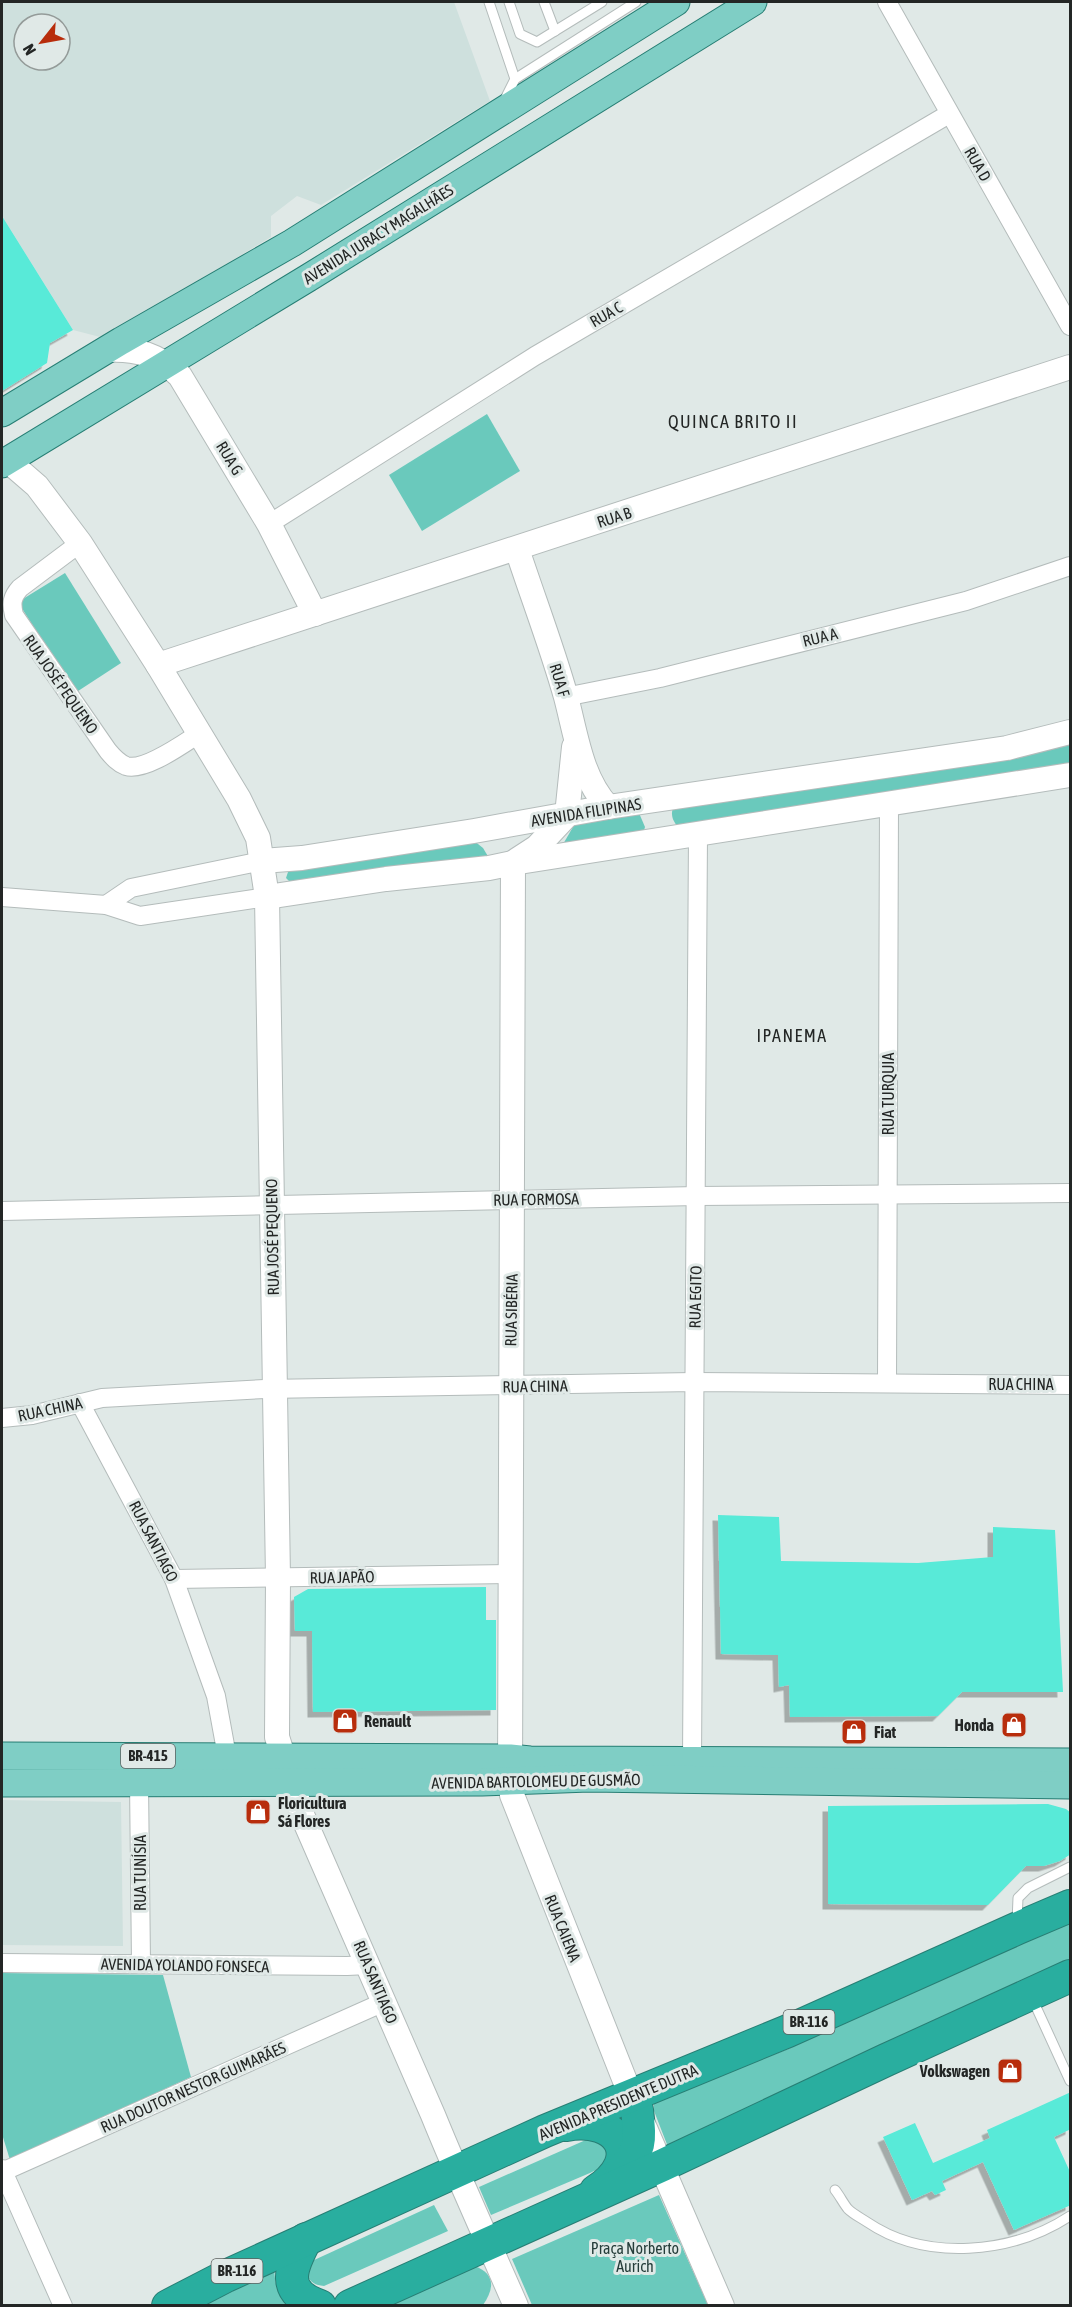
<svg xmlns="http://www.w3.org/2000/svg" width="1072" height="2307" font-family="'Asap Condensed',sans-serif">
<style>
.built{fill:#cee0dd;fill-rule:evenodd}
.green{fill:#6ac9bc}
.building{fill:#58ead8;filter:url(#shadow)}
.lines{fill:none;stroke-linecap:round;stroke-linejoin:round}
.lane-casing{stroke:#b4bcbb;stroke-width:11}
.street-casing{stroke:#b4bcbb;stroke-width:20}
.secondary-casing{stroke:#b4bcbb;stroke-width:26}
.primary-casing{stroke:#277e74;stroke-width:29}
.highway-casing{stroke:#277e74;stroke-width:34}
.lane{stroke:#fff;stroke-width:9}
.street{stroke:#fff;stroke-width:18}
.secondary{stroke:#fff;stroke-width:24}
.primary{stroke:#7fcec5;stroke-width:27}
.highway{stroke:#29ae9f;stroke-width:32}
.labels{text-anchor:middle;stroke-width:6;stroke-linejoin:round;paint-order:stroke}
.shield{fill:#e0e9e7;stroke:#5c605f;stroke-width:1.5}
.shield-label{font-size:15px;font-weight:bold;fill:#232625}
.street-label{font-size:16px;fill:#232625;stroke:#e0e9e7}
.poi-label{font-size:16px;font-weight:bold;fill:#232625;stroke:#e0e9e7;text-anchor:start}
.park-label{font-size:16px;fill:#253d3a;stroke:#e0e9e7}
.neighbourhood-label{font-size:18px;letter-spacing:1.5px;fill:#232625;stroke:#e0e9e7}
</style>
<defs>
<filter id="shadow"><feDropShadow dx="-5.5" dy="5.5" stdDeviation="0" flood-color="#0004"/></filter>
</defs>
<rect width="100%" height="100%" fill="#e0e9e7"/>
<g class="built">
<path d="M2 2H454L490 101 321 205 297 196 271 216V237L104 338 73 330 2 216ZM24 24H60V60H24Z"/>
<path d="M2 1800 121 1802 123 1946 2 1945Z"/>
</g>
<g class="green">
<path d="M487 414 520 471 422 531 389 475Z"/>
<path d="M65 573 121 663 75 693 18 602Z"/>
<path d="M1070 744V769L680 829C672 821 670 815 674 804Z"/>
<path d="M639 813 645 827 643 834 562 846 577 820Z"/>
<path d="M473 840 483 848 489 858 292 884 286 878 288 872 293 868Z"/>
<path d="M1070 1919V1965L668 2147 654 2111V2102L788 2049Z"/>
<path d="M2 1973 163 1975 191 2077 10 2160 2 2134Z"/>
<path d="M588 2139C601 2141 615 2153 603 2165 600 2168 594 2171 590 2173L491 2215 479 2187Z"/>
<path d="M659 2195 708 2305H532L512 2259Z"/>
<path d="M434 2205 448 2231 324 2286C315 2285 311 2283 306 2274L312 2261Z"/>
<path d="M274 2266C275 2283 276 2293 288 2305L203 2306Z"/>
<path d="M474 2266C495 2273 495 2288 483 2305L379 2306Z"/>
</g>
<g class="building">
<path d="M2 216 73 330 50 343 47 363 2 391Z"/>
<path d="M718 1515 779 1517 781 1561 918 1563 993 1557V1527L1055 1530 1063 1692H962L938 1716 790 1717 789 1685 779 1687 778 1655 721 1654Z"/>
<path d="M486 1587V1620H496V1710L313 1712 312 1631H295L294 1597 308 1589Z"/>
<path d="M1048 1804 1066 1809 1071 1813V1854L1060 1861 1044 1866H1026L988 1905 828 1904V1806Z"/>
<path d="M1071 2092V2129L1054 2137 1071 2174V2205L1014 2230 983 2162 942 2181 946 2190 935 2195 932 2191 912 2200 883 2137 915 2123 933 2163 990 2138 987 2130Z"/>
</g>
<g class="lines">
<g class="lane-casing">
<g id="lane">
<path d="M489 2 515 79"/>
<path d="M509 2 520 34 537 42 602 2"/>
<path d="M544 2 555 31"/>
<path d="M504 101 515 79 636 2"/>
<path d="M1017 1922 1018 1898 1028 1888 1070 1867"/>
<path d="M1032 1998 1070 2081"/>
<path d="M835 2190C840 2196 843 2203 848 2209 853 2214 861 2218 867 2222 926 2262 1012 2254 1070 2216"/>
</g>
</g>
<g class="street-casing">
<g id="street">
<path d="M887 2 1070 326"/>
<path d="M269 524 535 356 949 114"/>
<path d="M80 543 20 588C12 597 11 603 14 615L108 751C113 757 118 763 126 766 145 772 184 743 200 733"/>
<path d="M565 697 660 678 966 601 1070 566"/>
<path d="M2 897 106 905 140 916 267 897"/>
<path d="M106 905 131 888 262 861"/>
<path d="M2 1211 697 1196 1070 1193"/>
<path d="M887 1383 889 804"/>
<path d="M80 1403 174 1579 216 1696 227 1756"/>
<path d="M2 1418 32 1415 102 1398 265 1389 694 1382 1070 1385"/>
<path d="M174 1579 509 1574"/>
<path d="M692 1760 698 834"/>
<path d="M139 1782 141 1964"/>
<path d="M2 1963 347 1966 368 1965"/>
<path d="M2 2169 63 2306"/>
<path d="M2 2172 384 2002"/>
</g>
</g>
<g class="secondary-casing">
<g id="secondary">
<path d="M106 350C136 348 159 355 180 376L269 524 315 614"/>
<path d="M7 460 37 486 80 543 158 665 239 799 258 838 267 897 278 1578 277 1737 303 1817 433 2115C459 2179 488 2242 516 2306"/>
<path d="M517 549C533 598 552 647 566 697 576 735 581 778 608 807"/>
<path d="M158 665 1070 367"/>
<path d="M517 860 537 847 567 815 574 747"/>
<path d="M262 861 302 858 474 831 608 807 1007 748 1070 732"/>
<path d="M513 863 510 1780 512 1795 631 2096 722 2306"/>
<path d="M267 897 386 879 489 868 513 863 1070 775"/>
</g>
</g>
<g class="primary-casing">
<g id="primary">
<path d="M2 413 121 341 292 243 676 2"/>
<path d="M2 464 308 278 753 2"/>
<path d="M2 1756 510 1758 530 1760 1070 1762"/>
<path d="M2 1783 482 1782 589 1778 1070 1785"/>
</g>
</g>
<g class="highway-casing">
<g id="highway">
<path d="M566 2125C618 2115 647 2158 596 2191"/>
<path d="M621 2171C643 2149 640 2138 637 2110"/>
<path d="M306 2239C290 2269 280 2292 320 2306"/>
<path d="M168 2306 226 2276 545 2131 788 2031 1018 1928 1070 1906"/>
<path d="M350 2306 663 2165 886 2060 1070 1976"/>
</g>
</g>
<use href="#lane" class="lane"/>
<use href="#street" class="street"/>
<use href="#secondary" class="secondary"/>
<use href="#primary" class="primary"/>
<use href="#highway" class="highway"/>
</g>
<defs>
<g id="shop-square" transform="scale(1.35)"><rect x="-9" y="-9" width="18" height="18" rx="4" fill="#b82d0c" stroke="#e0e9e7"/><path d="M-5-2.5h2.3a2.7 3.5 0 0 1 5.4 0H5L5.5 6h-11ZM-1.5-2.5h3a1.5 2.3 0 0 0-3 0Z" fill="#fff"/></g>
</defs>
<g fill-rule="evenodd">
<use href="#shop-square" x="345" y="1721"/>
<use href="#shop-square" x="1014" y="1725"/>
<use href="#shop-square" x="854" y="1732"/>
<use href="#shop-square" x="258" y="1812"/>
<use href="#shop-square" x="1010" y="2071"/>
</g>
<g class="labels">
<g class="shield">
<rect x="121" y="1744" width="54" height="24" rx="4.5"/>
<rect x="783.5" y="2010" width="51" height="24" rx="4.5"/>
<rect x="211.5" y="2259" width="51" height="24" rx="4.5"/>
</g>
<g class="shield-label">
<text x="148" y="1761">BR-415</text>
<text x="809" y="2027">BR-116</text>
<text x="237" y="2276">BR-116</text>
</g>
<g class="street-label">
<text transform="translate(978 164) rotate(60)" y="6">RUA D</text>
<text transform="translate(378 234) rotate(-32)" y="6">AVENIDA JURACY MAGALHÃES</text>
<text transform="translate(606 314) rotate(-30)" y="6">RUA C</text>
<text transform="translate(230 458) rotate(59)" y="6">RUA G</text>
<text transform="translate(614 517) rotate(-18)" y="6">RUA B</text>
<text transform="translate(820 637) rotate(-14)" y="6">RUA A</text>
<text transform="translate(560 680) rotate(73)" y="6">RUA F</text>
<text transform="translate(61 684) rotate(55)" y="6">RUA JOSÉ PEQUENO</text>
<text transform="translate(586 812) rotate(-9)" y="6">AVENIDA FILIPINAS</text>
<text transform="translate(888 1094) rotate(-90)" y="6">RUA TURQUIA</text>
<text transform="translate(536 1199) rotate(-1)" y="6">RUA FORMOSA</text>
<text transform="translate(272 1237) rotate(-91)" y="6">RUA JOSÉ PEQUENO</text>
<text transform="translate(695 1297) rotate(-89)" y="6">RUA EGITO</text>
<text transform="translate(511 1310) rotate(-89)" y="6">RUA SIBÉRIA</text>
<text x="1021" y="1390">RUA CHINA</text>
<text transform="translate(535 1386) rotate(-1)" y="6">RUA CHINA</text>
<text transform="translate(50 1409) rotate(-12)" y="6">RUA CHINA</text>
<text transform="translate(154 1541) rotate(63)" y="6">RUA SANTIAGO</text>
<text transform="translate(342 1577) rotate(-1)" y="6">RUA JAPÃO</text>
<text transform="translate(536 1781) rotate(-1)" y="6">AVENIDA BARTOLOMEU DE GUSMÃO</text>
<text transform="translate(140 1873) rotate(-90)" y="6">RUA TUNÍSIA</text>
<text transform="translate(563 1928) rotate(68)" y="6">RUA CAIENA</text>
<text transform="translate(185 1965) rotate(1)" y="6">AVENIDA YOLANDO FONSECA</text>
<text transform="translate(376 1982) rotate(67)" y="6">RUA SANTIAGO</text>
<text transform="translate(193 2087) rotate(-24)" y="6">RUA DOUTOR NESTOR GUIMARÃES</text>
<text transform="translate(618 2102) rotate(-23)" y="6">AVENIDA PRESIDENTE DUTRA</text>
</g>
<g class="poi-label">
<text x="364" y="1727">Renault</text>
<text x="994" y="1731" text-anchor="end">Honda</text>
<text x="874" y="1738">Fiat</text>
<text x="278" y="1809">Floricultura<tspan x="278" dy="18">Sá Flores</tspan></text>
<text x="990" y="2077" text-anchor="end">Volkswagen</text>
</g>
<g class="park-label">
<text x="635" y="2254">Praça Norberto<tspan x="635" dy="18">Aurich</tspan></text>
</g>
<g class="neighbourhood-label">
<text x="733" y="428">QUINCA BRITO II</text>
<text x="792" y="1042">IPANEMA</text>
</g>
</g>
<rect width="1072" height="2307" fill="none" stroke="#232625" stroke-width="6"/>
<g transform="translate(42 42) rotate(239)"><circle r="28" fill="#e0e9e7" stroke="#949b99" stroke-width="1.5"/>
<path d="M0-4.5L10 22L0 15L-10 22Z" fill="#b82d0c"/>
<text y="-9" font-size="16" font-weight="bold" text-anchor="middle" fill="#232625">N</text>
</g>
</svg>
